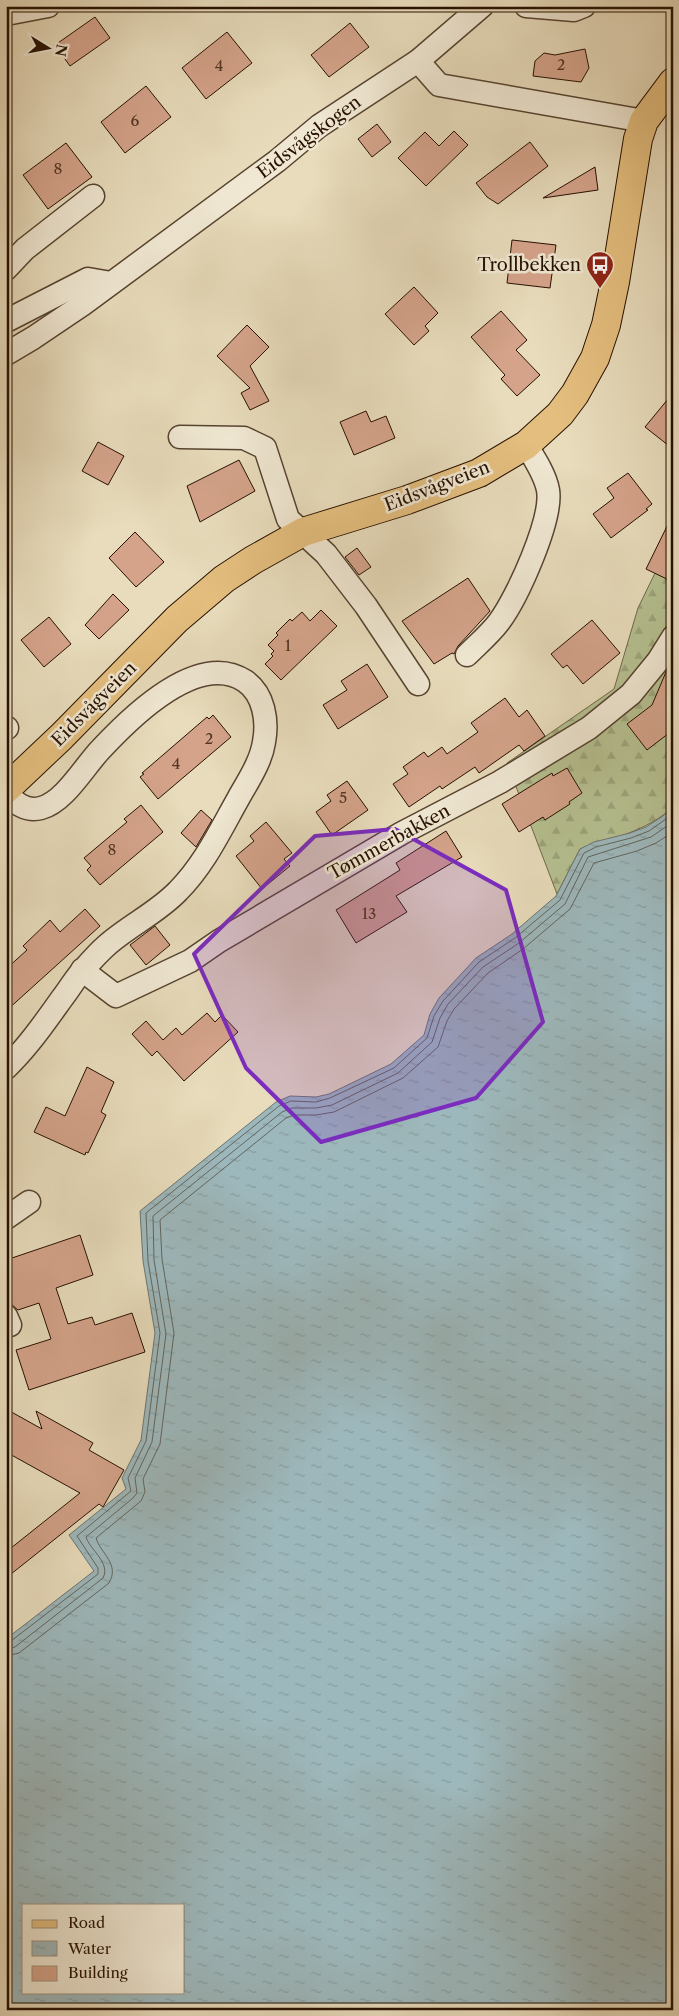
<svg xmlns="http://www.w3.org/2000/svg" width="679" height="2016" font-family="'Libre Caslon Text',serif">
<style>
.forest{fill:url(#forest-firs);stroke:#6e6849}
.water{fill:url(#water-ripples);stroke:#6d7571;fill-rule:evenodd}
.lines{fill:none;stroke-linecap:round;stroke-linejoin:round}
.shore{stroke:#62645e;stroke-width:1}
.building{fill:#d4a38a;stroke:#261001}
.minor-casing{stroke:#564330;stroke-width:25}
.major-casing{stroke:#261001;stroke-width:30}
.minor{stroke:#f0e8d3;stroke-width:22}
.major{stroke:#e4be7e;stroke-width:28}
.marked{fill:#7b2cbf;fill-opacity:0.2;stroke:#7b2cbf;stroke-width:4;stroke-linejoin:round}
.labels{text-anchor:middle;stroke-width:5;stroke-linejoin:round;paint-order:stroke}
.number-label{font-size:15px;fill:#523523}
.street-label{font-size:18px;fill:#261001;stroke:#f0e8d3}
.poi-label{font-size:18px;fill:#261001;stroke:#f0e8d3;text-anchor:end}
</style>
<defs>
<pattern id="forest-firs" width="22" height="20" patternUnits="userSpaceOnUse" patternTransform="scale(1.25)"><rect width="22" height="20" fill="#b6c091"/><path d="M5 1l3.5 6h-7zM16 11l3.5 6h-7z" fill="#9ca47b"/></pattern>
<pattern id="water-ripples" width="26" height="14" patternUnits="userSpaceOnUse" patternTransform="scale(1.25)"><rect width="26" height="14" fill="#9db8bc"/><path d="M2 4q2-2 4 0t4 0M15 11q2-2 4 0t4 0" fill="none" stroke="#879da0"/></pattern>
</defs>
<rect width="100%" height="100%" fill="#e8dcbc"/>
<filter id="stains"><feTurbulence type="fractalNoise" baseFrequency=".004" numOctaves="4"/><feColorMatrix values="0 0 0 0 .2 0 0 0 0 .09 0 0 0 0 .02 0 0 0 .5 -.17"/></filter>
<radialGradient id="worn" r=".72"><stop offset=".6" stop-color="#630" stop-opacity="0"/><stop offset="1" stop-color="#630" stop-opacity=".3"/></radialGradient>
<path class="forest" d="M673 536V807C647 831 613 838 580 849L557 894 507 763 614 689 638 608Z"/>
<path class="water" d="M673 807V2010H6V1639L94 1571 69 1535 126 1489 122 1478 141 1440 155 1333 143 1261 140 1211 276 1102 290 1096 316 1097 329 1094 391 1064 424 1035 430 1014 439 998 476 958 512 934 556 896 580 849 594 842 630 833 646 827 663 816ZM24 1905H184V1992H24Z"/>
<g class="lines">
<g class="shore">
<path d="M6 1643 11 1641 98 1574V1568L77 1536 131 1491 128 1478 146 1441 160 1333 148 1261 146 1213 279 1106 291 1101 316 1102 330 1098 394 1068 427 1038 434 1016 443 1001 479 962 515 938 560 900 584 853 596 847 631 838 649 831 673 814"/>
<path d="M6 1649 15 1647 103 1578C111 1563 90 1550 86 1537L133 1498 137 1493 135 1478 152 1442 166 1334 154 1260 153 1216 282 1112 292 1108H316L332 1105 398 1073 432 1042 440 1018 448 1004 483 967 519 943 565 904 588 857 651 837 673 822"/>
<path d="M6 1656 19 1653 109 1583C120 1564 101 1554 96 1538L141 1501 145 1492 143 1479 160 1444 174 1333 162 1259 160 1220 286 1118 294 1115H316L334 1112 403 1078 438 1047 447 1021 454 1009 488 973 523 949 570 909 594 863 637 851 656 843 673 832"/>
</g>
</g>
<g class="building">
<path d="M95 17 110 38 70 66 55 45Z"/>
<path d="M350 23 369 47 329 77 311 55Z"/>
<path d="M227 32 252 63 206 99 182 68Z"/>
<path d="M585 49 589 68 581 82 533 76 535 61 544 53 555 55Z"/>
<path d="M146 86 171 117 125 153 101 122Z"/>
<path d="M377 124 391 142 372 157 358 139Z"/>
<path d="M454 131 468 145 426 186 398 158 425 132 439 146Z"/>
<path d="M530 142 548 166 498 204 487 197 476 183Z"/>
<path d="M66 143 92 177 48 209 23 175Z"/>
<path d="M595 167 598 190 543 198Z"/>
<path d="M512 240 556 245 550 288 507 283Z"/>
<path d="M414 287 438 313 425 326 429 331 414 345 385 314Z"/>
<path d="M501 311 527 340 516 350 540 375 517 396 501 379 505 375 471 337Z"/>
<path d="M247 325 269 347 250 366 269 401 250 410 241 393 250 388 217 356Z"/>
<path d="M673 393V449L645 427Z"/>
<path d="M366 411 371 422 386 416 395 438 354 455 340 422Z"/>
<path d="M98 442 124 456 108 485 82 471Z"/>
<path d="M239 460 255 491 200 522 187 486Z"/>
<path d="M628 473 652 504 646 509 648 510 611 538 593 514 614 498 607 488Z"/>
<path d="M673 514V582L646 569Z"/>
<path d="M135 532 164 562 136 587 109 558Z"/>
<path d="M357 548 371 567 359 575 345 557Z"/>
<path d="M468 578 490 611 458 646 454 654 452 653 434 664 402 621Z"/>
<path d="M113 594 129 610 99 639 85 625Z"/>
<path d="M321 610 337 626 281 680 265 664 273 656 271 654 274 651 268 645 278 635 276 633 290 619 292 621 302 612 310 621Z"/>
<path d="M49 617 71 644 44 667 21 640Z"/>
<path d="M592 620 620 653 583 684 567 665 563 668 551 654Z"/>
<path d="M673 662V730L647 750 627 724 652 705 666 672Z"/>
<path d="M367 664 388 697 338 729 323 705 347 690 341 681Z"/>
<path d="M505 698 519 717 527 710 545 736 524 751 519 745 479 773 475 767 442 789 440 786 409 807 393 784 408 774 403 767 424 752 428 757 442 747 447 754 478 732 471 723Z"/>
<path d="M213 715 231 737 158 799 140 777 144 774 142 773 207 717 209 719Z"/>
<path d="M567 768 582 793 569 802 570 804 545 820 543 817 519 832 502 804 552 773 553 776Z"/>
<path d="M347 781 368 810 332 835 316 812 331 801 327 795Z"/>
<path d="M141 805 163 832 100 885 87 870 91 866 84 858 127 822 124 819Z"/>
<path d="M201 810 212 820 196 847 181 833Z"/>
<path d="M266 822 292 853 284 859 290 866 262 889 236 856 254 841 250 836Z"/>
<path d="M446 831 462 857 396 896 407 912 356 943 336 910 400 870 396 863Z"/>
<path d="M85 909 100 926 6 1011V969L27 950 23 946 50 920 60 932Z"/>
<path d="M155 926 170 945 146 965 130 945Z"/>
<path d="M207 1013 215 1022 222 1015 238 1032 184 1081 157 1051 152 1056 132 1034 146 1021 163 1040 176 1028 182 1035Z"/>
<path d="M87 1067 114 1082 101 1112 106 1115 88 1153 86 1152 85 1155 34 1132 46 1107 65 1116Z"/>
<path d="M80 1235 93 1275 56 1288 68 1324 92 1317 95 1325 132 1313 145 1352 29 1390 16 1350 51 1339 39 1303 18 1310 12 1305 6 1288V1260Z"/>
<path d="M6 1409 42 1429 36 1411 93 1443 89 1450 124 1470 103 1507 99 1504 6 1578V1552L80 1493 6 1452Z"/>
</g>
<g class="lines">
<g class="minor-casing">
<g id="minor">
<path d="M526 6 574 10 584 6"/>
<path d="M6 14 48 6"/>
<path d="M418 61 482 6"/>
<path d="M6 269 25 249 93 196"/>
<path d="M6 321 88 279 111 283"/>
<path d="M6 354 33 338 82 305 277 161 319 126 418 61 439 85 644 121"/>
<path d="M180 437 244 438 265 448 288 519 326 554 366 606 418 684"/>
<path d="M467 655C478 644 490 634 499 622 517 598 553 519 548 490 545 474 534 458 526 445"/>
<path d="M6 728H7"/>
<path d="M6 794C16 803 26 812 41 808 65 802 85 765 102 748 131 717 198 650 245 681 264 694 268 721 264 742 261 762 248 781 238 799 220 831 204 865 178 891 157 913 128 926 106 946 98 953 91 961 84 969 76 977 70 988 63 997 45 1022 28 1047 6 1068"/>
<path d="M82 970 116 996 190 961 219 941 402 833 500 782 589 728 631 694 658 661 673 637"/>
<path d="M6 1218 29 1202"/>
<path d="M6 1316 10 1325"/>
</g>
</g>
<g class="major-casing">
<path id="major" d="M6 789 61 737 177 619 224 579 253 560 303 532 407 500 479 473 526 445 560 414 575 394 595 358 606 325 615 282 638 139 644 121 673 82"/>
</g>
<use href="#minor" class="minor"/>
<use href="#major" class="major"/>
</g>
<path class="marked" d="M395 829 506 890 543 1022 476 1098 321 1142 246 1068 194 954 315 836Z"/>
<defs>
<g id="bus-pin" transform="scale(1.4375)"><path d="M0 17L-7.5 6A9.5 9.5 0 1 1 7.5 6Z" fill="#8f2418" stroke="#f0e8d3"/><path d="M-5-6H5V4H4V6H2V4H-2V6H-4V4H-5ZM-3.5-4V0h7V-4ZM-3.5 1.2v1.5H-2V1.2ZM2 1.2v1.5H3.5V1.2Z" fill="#fff"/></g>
</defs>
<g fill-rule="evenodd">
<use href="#bus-pin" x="600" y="265"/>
</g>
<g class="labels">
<g class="number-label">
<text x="561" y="70">2</text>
<text x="219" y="71">4</text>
<text x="135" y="126">6</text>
<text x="58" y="174">8</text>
<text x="288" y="651">1</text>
<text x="209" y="744">2</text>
<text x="176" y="769">4</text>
<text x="343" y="803">5</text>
<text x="112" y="855">8</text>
<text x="369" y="919">13</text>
</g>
<g class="street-label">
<text transform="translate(309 137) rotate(-37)" y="6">Eidsvågskogen</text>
<text transform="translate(437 486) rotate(-21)" y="6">Eidsvågveien</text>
<text transform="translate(94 704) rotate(-45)" y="6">Eidsvågveien</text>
<text transform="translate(389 842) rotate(-29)" y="6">Tømmerbakken</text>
</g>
<g class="poi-label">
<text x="581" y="271">Trollbekken</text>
</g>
</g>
<rect width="679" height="2016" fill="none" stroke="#e8dcbc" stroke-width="25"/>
<rect x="8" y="8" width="664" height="2001" fill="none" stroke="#261001" stroke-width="2.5"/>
<rect x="12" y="12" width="654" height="1991" fill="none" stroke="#261001"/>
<rect x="22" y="1904" width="162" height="90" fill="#f0e8d3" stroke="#9f927f"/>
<rect x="32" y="1920" width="25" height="8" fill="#e4be7e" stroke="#9f927f"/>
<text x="68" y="1928" font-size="15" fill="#261001">Road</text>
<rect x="32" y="1941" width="25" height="15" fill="url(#water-ripples)" stroke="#9f927f"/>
<text x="68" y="1954" font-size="15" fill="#261001">Water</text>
<rect x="32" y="1966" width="25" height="15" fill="#d4a38a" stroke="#9f927f"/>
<text x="68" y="1978" font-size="15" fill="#261001">Building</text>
<g transform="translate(48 48) rotate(100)" stroke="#f0e8d3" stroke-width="4" paint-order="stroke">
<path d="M0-4L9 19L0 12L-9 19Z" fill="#261001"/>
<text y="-8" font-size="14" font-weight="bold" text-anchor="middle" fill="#261001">N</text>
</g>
<rect width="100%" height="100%" filter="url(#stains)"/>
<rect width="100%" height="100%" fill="url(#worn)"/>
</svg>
